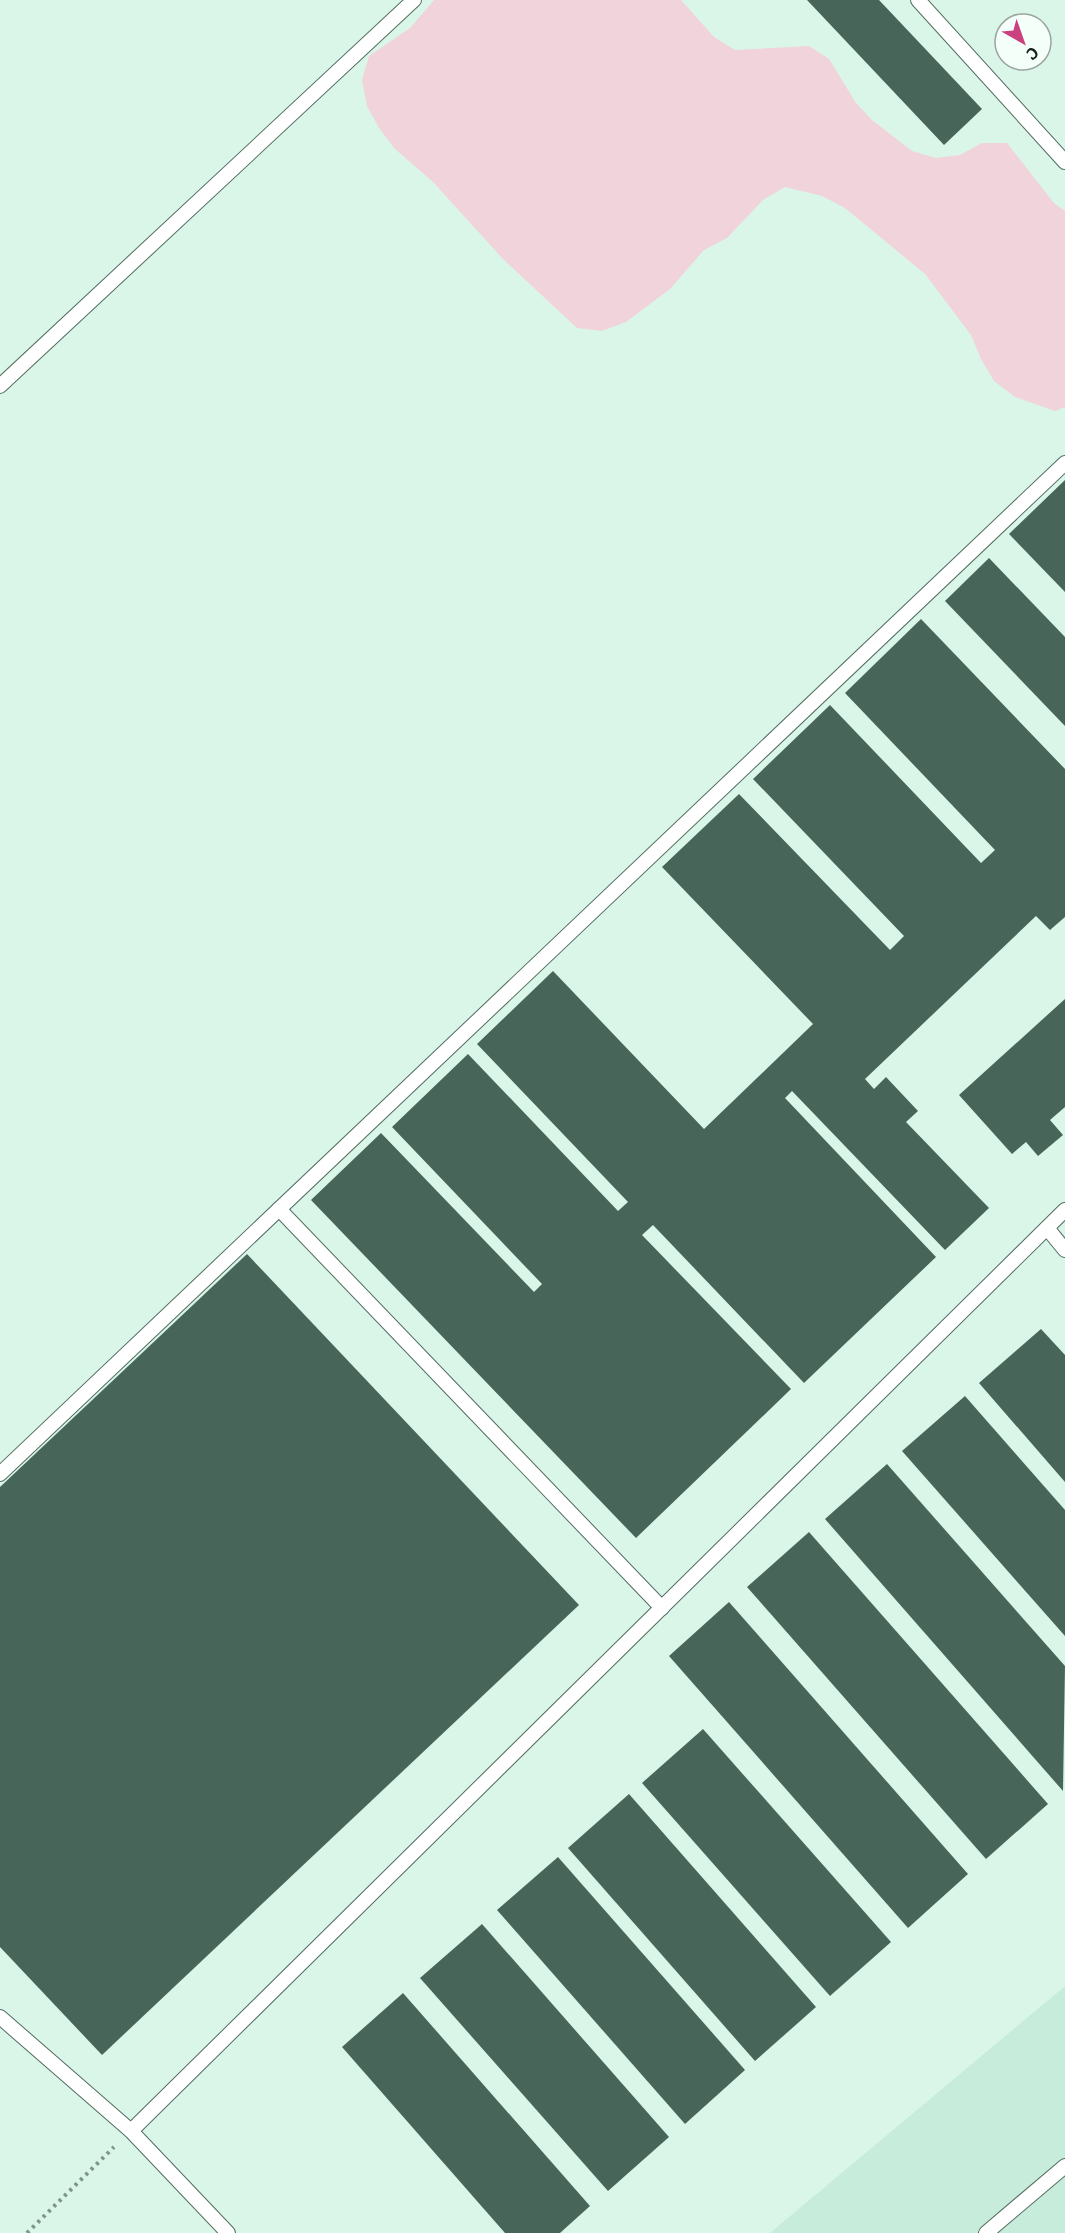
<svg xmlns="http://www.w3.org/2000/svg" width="1065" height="2233" font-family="Bitter,serif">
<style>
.built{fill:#c7ecdb}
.green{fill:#f1d3dc}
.building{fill:#476659}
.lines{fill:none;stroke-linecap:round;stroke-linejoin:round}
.service-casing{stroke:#536c61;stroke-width:16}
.path{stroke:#80948b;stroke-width:4;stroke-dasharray:3 4.5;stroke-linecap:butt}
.service{stroke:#fff;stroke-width:14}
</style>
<rect width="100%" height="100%" fill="#daf6e9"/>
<path class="built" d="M1065 1986V2233H770Z"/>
<path class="green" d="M434 0H681L714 37 735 50 809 46 829 59 856 103 872 120 912 151 936 158 960 155 982 143H1007L1054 203 1065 211V407L1055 411 1015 397 994 381 981 359 971 335 925 274 845 208 822 196 785 187 763 200 727 238 704 250 670 289 626 322 602 331 577 328 503 259 433 182 395 149 379 128 367 106 362 80 369 56 410 28Z"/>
<g class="building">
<path d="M807 0H879L982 109 944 145Z"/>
<path d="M1065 480V592L1009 534Z"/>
<path d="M989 558 1065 637V726L945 601Z"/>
<path d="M921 619 1065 769V917L1050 930 1036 916 865 1079 874 1089 886 1077 918 1111 906 1122 989 1208 945 1250 792 1091 785 1098 936 1257 804 1383 653 1225 642 1235 791 1389 636 1538 311 1200 381 1133 534 1292 542 1284 392 1127 468 1054 618 1211 628 1202 477 1044 553 971 704 1129 813 1024 662 867 739 794 890 950 904 936 753 779 830 705 981 863 995 850 845 693Z"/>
<path d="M1065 999V1107L1050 1120 1063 1135 1038 1156 1026 1142 1012 1154 959 1095Z"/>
<path d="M247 1254 579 1605 102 2055 0 1947V1487Z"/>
<path d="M1041 1329 1065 1355V1482L979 1383Z"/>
<path d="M965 1396 1065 1510V1636L902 1451Z"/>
<path d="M887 1464 1065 1666 1063 1791 825 1519Z"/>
<path d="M809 1532 1048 1804 986 1859 747 1587Z"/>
<path d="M729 1602 968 1874 908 1928 669 1656Z"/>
<path d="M703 1729 891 1942 830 1996 642 1783Z"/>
<path d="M629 1794 816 2007 755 2061 568 1848Z"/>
<path d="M558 1857 745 2070 685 2124 497 1910Z"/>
<path d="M482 1924 669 2137 608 2191 420 1978Z"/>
<path d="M403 1993 590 2206 560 2233H505L342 2047Z"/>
</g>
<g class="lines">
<g class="service-casing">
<g id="service">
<path d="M918 0 1065 162"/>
<path d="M0 386 414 0"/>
<path d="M279 1209 662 1608"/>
<path d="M1047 1228 1065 1250"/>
<path d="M0 1474 1065 463"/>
<path d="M0 2017 131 2131 228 2233"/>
<path d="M131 2131 1065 1210"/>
<path d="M986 2233 1065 2166"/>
</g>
</g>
<path class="path" d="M27 2233 114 2147"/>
<use href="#service" class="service"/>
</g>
<g transform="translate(1023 42) rotate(140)"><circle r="28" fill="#f4fffa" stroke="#9aa5a0" stroke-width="1.5"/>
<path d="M0-4.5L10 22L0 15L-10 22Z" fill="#c9417e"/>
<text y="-9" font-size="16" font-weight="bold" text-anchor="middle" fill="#141e1a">С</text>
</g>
</svg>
